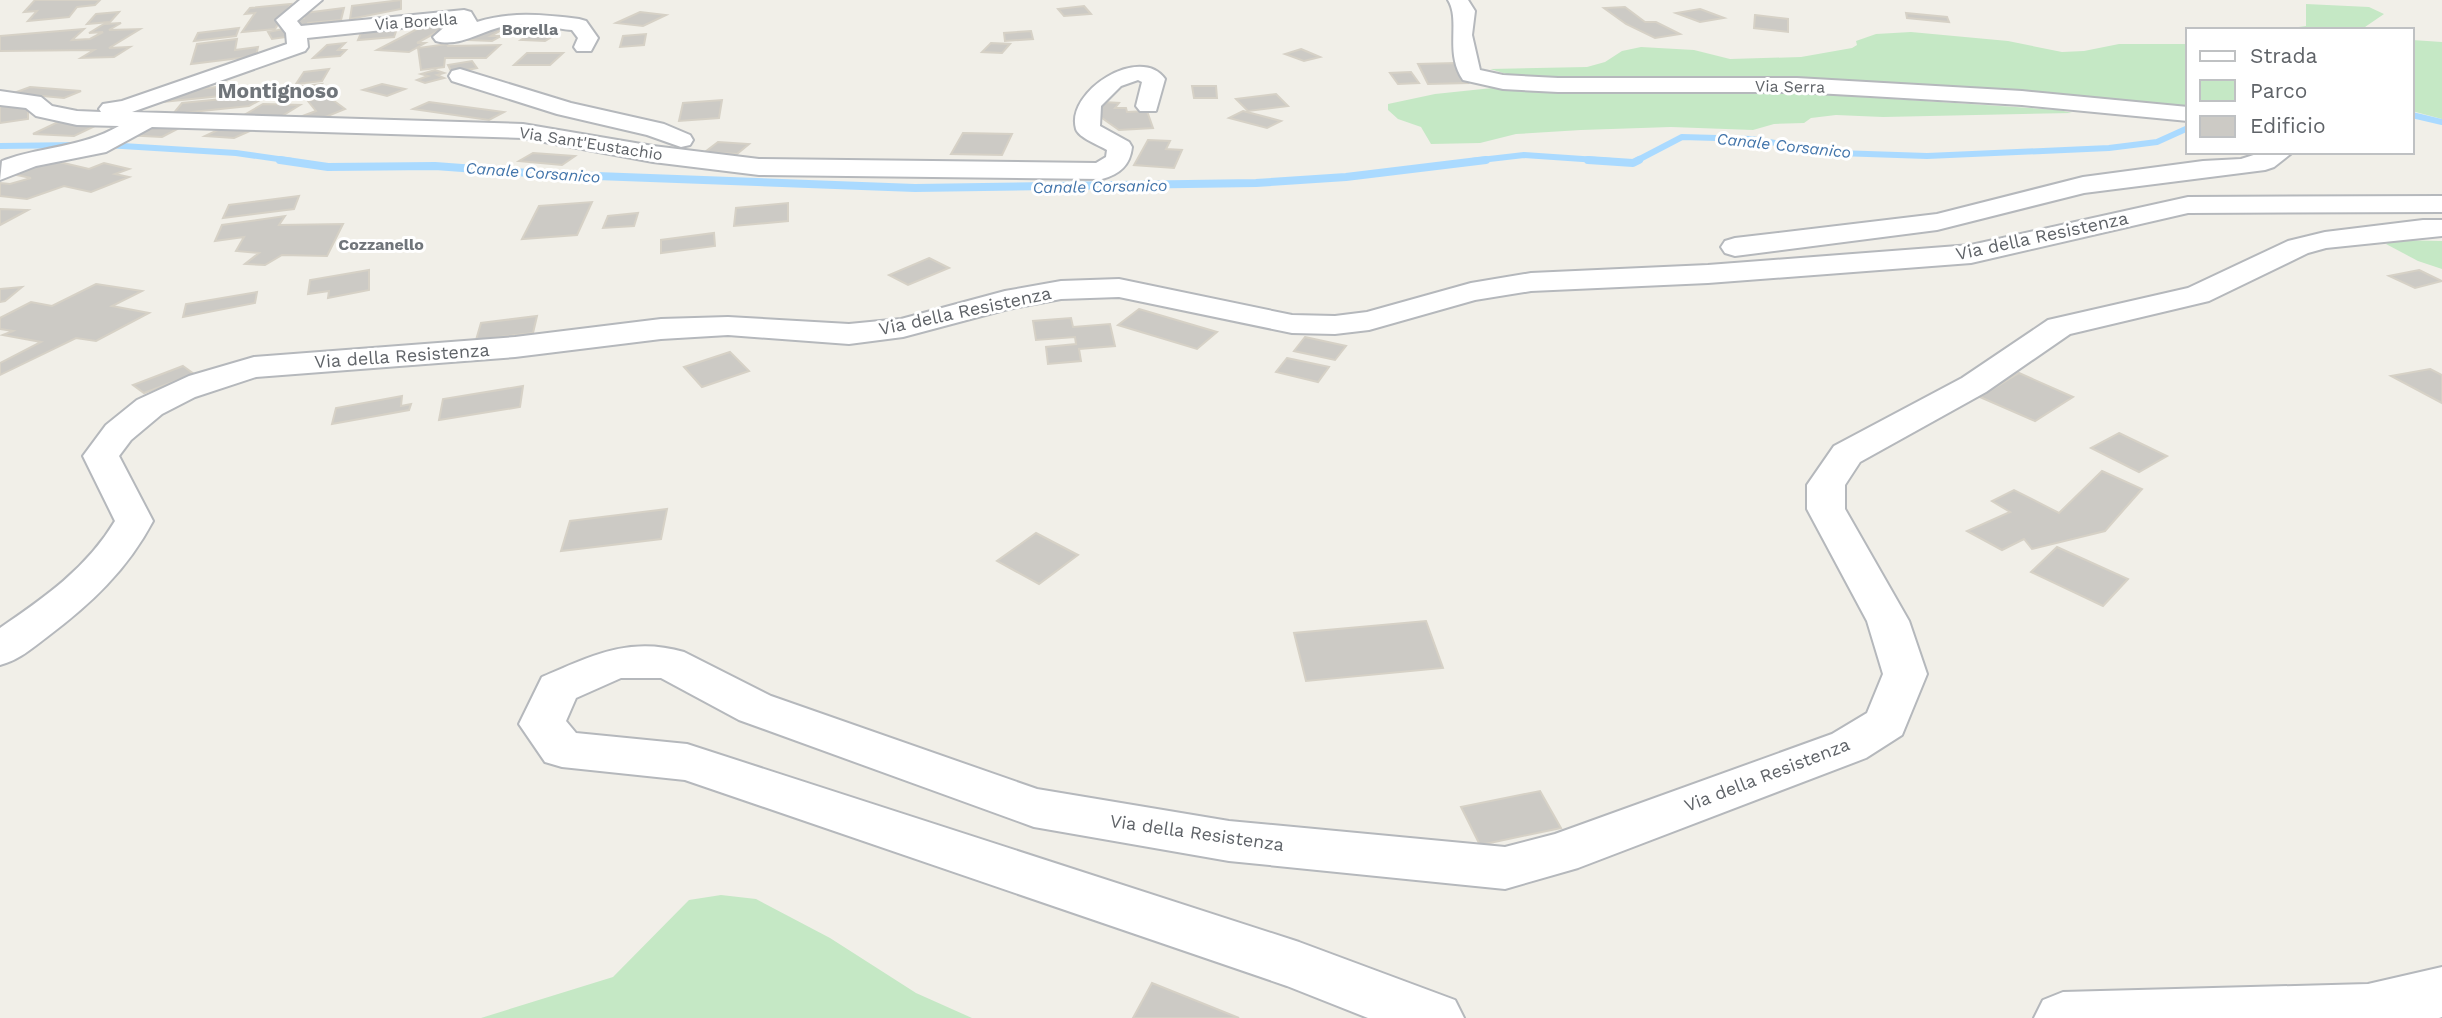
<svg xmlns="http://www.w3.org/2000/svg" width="2442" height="1018" font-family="'Work Sans',sans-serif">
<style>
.green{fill:#c5e8c5}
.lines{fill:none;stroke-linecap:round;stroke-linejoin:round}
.stream-far1{stroke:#aadaff;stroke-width:6}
.stream{stroke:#aadaff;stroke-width:8}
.building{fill:#cccac5;stroke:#d6d1c6;stroke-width:2}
.minor-casing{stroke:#b5b8bc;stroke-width:4}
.minor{fill:#fff;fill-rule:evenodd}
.labels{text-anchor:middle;stroke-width:6;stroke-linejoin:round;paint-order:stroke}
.far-street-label{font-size:16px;fill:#5f6368;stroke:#fff}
.far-neighbourhood-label{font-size:16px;font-weight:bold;fill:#70757a;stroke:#fff}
.far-water-label{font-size:16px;font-style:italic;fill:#4174aa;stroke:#fff}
.street-label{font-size:18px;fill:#5f6368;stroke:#fff}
.far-district-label{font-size:21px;font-weight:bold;fill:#70757a;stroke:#fff}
</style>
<rect width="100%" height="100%" fill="#f1efe8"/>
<g class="green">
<path d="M2306 4 2369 7 2384 14 2365 27V30H2278L2306 26Z"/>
<path d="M1911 32 2008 41 2062 52 2084 51 2119 44H2188V112L1812 82 1561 77 1510 75 1490 69 1587 67 1605 62 1622 51 1641 47 1694 50 1730 59 1801 57 1852 48 1857 45 1856 41 1876 34Z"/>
<path d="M2412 40 2442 42V119L2412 111Z"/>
<path d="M1502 87 1776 91 2059 110 2072 113 1883 117 1836 115 1811 118 1804 123 1774 124 1753 130 1671 127 1581 130 1516 134 1480 143 1431 144 1421 127 1398 119 1388 110V104L1435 94Z"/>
<path d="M2395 240 2442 241V269L2418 261 2386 244Z"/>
<path d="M721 895 756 899 830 938 916 993 972 1018H481L613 977 689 900Z"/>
</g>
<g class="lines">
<g class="stream-far1">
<path d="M2412 115 2442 122"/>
<path d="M106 145 236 153 292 161"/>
<path d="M0 146 80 145"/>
<path d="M1472 161 1524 155 1612 161"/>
<path d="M1636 161 1682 137 1751 139 1838 153 1927 156 2109 148 2157 142 2188 128"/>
</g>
<g class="stream">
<path d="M280 160 328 167 435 166 543 174 915 188 1256 183 1346 177 1486 160"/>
<path d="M1588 160 1633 163 1639 160"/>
</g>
</g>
<g class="building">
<path d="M35 0H100L95 5 77 7 69 17 28 21 37 11 24 12Z"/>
<path d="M401 0V9L350 19 352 6Z"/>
<path d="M291 4 275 29 242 32 255 13 245 14 250 8Z"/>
<path d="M1084 6 1091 14 1064 16 1058 9Z"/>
<path d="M1625 7 1645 22H1656L1680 34 1655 38 1626 24 1604 8Z"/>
<path d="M344 8 341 20 308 23 306 28 293 29 292 20 304 18 305 13Z"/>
<path d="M1700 9 1724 18 1700 22 1676 13Z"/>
<path d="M119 12 110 22 87 24 96 14Z"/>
<path d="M640 12 666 15 643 26 616 23Z"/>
<path d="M1906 13 1947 17 1949 22 1907 18Z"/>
<path d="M1755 15 1788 19V32L1754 28Z"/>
<path d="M121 23 109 30 140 29 109 48 130 47 114 57 81 58 94 50 0 51V36L84 29 72 40 90 39 103 32 89 33 104 24Z"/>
<path d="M399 23 394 37 358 40 364 26Z"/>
<path d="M423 26 446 27 417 43H425L409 52 377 50Z"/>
<path d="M488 27 505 28 491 36H501L492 41 465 40Z"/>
<path d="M239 28 236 36 194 41 198 33Z"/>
<path d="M288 28 293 36 272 39 268 32Z"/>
<path d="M1031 31 1033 39 1005 41 1004 33Z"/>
<path d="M646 34 644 45 620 47 623 36Z"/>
<path d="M529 35 553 36 545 41 521 40Z"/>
<path d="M237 39 235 50 258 47 256 56 191 64 197 44Z"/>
<path d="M345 43 338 50H346L340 56 313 58 327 45Z"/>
<path d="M991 43 1010 44 1002 53 982 52Z"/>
<path d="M447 44 448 46 500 45 486 58H445L444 67 421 70 418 48Z"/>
<path d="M1301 49 1320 57 1304 61 1285 54Z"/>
<path d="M527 53H563L550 65H514Z"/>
<path d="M472 61 477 68 452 73 448 65Z"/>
<path d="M1456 63 1468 83 1428 84 1418 64Z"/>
<path d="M329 69 322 81 296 84 304 72Z"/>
<path d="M435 70 444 73 437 75 444 78 425 83 417 80 428 76 421 74Z"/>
<path d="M1411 72 1419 83 1398 84 1390 73Z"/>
<path d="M322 84 315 94 293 97 295 87Z"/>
<path d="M382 84 405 89 387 96 363 90Z"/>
<path d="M227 86 221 96 162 102 169 92Z"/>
<path d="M1192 86H1216L1217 98H1194Z"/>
<path d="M30 87 81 91 64 98 32 95 23 99 3 97Z"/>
<path d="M1276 94 1288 106 1248 111 1236 99Z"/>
<path d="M326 95 345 109 318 120 300 117 316 111 308 101Z"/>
<path d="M243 97 262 99 249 106 173 114 182 103Z"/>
<path d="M722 100 719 118 679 121 683 103Z"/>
<path d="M0 102 28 103V119L0 123Z"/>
<path d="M429 102 504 112 489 120 413 109Z"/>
<path d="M1103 102 1119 103 1115 108H1126L1127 112 1147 111 1153 128 1119 130 1095 113Z"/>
<path d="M263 104 300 105 282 116 244 115Z"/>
<path d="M1243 111 1281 121 1267 128 1229 118Z"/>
<path d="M58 122 99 124 74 136 33 134Z"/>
<path d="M146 123 185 125 162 137 122 135Z"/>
<path d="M222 128 252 130 234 138 205 136Z"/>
<path d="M963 133 1012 134 1002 155 951 154Z"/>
<path d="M1148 140 1170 141 1166 149 1182 150 1174 168 1134 165Z"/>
<path d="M718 142 749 144 737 154 705 152Z"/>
<path d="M533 153 575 156 562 165 519 161Z"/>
<path d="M55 161 89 169 104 163 129 169 115 174 129 177 91 192 64 186 27 199 0 196V183L10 184 31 178 7 173 32 163 42 165Z"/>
<path d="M299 196 294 209 223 218 229 205Z"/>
<path d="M592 202 577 235 522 239 539 206Z"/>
<path d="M788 203V221L734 226 736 208Z"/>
<path d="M0 209 28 210 0 225Z"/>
<path d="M638 213 634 226 603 228 608 216Z"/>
<path d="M285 216 279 225 343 224 327 256 282 255 265 265 245 264 259 253 236 251 244 237 215 241 222 225Z"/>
<path d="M714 233 715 246 661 253V240Z"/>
<path d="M929 258 949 268 908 285 889 275Z"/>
<path d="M369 270V290L328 298 329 291 308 294 310 280Z"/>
<path d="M2419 270 2442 281 2415 288 2389 276Z"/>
<path d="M96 284 142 291 112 306 149 313 96 341 76 338 0 375V363L41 342 3 335 13 331 0 329V318L31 302 52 306Z"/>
<path d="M22 287 5 301 0 302V289Z"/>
<path d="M257 292 255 303 183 317 186 304Z"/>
<path d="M1139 309 1217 332 1197 349 1118 325Z"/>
<path d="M537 316 533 333 476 340 481 323Z"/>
<path d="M1071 318 1073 327 1110 324 1115 346 1079 349 1081 361 1048 364 1046 347 1076 344 1075 337 1036 340 1033 321Z"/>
<path d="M1305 337 1346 346 1335 360 1294 351Z"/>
<path d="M730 352 749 371 702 387 684 367Z"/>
<path d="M1287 358 1329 367 1318 382 1276 372Z"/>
<path d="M183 366 194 374 144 393 133 385Z"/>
<path d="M2430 369 2442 375V403L2391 376Z"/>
<path d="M2019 373 2073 397 2035 421 1980 397Z"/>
<path d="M523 386 520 407 439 420 443 399Z"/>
<path d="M402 396 401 406 411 404 409 410 332 424 336 408Z"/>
<path d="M2119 433 2167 456 2139 472 2091 448Z"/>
<path d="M2102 471 2142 489 2105 531 2032 549 2024 539 2002 550 1967 531 2010 512 1992 501 2014 490 2059 513Z"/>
<path d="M667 509 661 539 561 551 570 521Z"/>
<path d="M1036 533 1078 555 1039 584 997 561Z"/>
<path d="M2057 547 2128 579 2103 606 2031 572Z"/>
<path d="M1426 621 1443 668 1306 681 1294 633Z"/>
<path d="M1540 791 1561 828 1480 845 1461 807Z"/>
<path d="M1152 983 1239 1018H1133Z"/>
</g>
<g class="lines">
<g class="minor-casing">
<g id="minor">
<path d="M300 0H322L297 21 301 26 464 10 471 12 477 22C512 11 543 15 579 19L586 21 598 38 591 51H577L574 47 578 38 572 30C551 28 527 22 505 26 483 30 459 48 436 41L433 37 449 23 307 38 308 47 305 51 132 112 523 124 653 146 759 159 1096 163 1106 157 1107 150C1099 145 1079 138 1076 129 1065 91 1141 44 1165 79L1156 111H1140L1136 106 1142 82 1138 80 1121 86 1101 106 1100 126 1129 142 1132 147C1130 165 1120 174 1102 179L759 175 653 162 523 138 152 127 106 152 36 166 0 180 2 161C42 146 81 148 119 126L77 125 36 116 26 108 0 105V91L41 97 52 106 77 111 101 112 99 109 103 104 122 101 287 44 286 33 276 20Z"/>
<path d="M1448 0H1468L1475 11 1472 35 1480 70 1503 75 1558 78H1797L2022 91 2188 107V121L2022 105 1870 96 1797 92H1558L1503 89 1463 80C1444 52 1461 21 1448 0Z"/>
<path d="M460 69 571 103 664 124 690 135 693 140 690 145 681 147 647 135 557 114 452 81 449 76 452 71Z"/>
<path d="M2263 152H2293L2274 167 2265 170 2084 193 1937 230 1735 256 1725 253 1721 247 1725 241 1735 238 1937 214 2083 177 2203 161 2241 159Z"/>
<path d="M2442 196V212L2188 213 1971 263 1708 283 1531 291 1475 300 1369 330 1335 334 1292 333 1119 297 1061 299 1008 309 903 337 849 344 728 335 661 339 515 357 256 377 195 397 162 414 131 440 119 456 153 521C127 570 91 604 47 637 31 649 19 660 0 665V628C44 598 87 568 115 521L83 456 106 425 137 400 189 376 254 357 515 337 661 319 728 317 849 324 901 319 1005 291 1061 281 1119 279 1292 315 1335 316 1367 312 1471 283 1531 273 1708 265 1971 245 2188 197Z"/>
<path d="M2423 220H2442V236L2326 248 2308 253 2209 301 2070 334 1986 392 1860 462 1845 485V509L1909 621 1927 674 1902 735 1866 758 1578 868 1505 889 1229 861 1034 827 739 720 661 678H621L576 698 566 721 576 733 687 744 1299 942 1455 1000 1464 1018H1368L1287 986 685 780 562 767 545 762 519 724 542 677C591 656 629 636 684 652L771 696 1037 789 1229 821 1505 847 1555 834 1832 734 1867 713 1883 674 1867 621 1807 509V485L1834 446 1962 378 2048 320 2188 288 2288 241 2325 232Z"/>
<path d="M2442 967V1017L2439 1018H2034L2043 1000 2063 992 2368 984Z"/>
</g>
</g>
<use href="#minor" class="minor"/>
</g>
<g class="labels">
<g class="far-street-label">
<text transform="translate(416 21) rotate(-4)" y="6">Via Borella</text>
<text transform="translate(1790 86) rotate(1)" y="6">Via Serra</text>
<text transform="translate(591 143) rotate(9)" y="6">Via Sant'Eustachio</text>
</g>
<g class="far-neighbourhood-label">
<text x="530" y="35">Borella</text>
<text x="381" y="250">Cozzanello</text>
</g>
<g class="far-water-label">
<text transform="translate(1784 145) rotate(6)" y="6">Canale Corsanico</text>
<text transform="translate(533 172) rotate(4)" y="6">Canale Corsanico</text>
<text transform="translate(1100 186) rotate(-1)" y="6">Canale Corsanico</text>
</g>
<g class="street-label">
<text transform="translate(2042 236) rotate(-12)" y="6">Via della Resistenza</text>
<text transform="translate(965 311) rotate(-12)" y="6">Via della Resistenza</text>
<text transform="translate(402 356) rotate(-4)" y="6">Via della Resistenza</text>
<text transform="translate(1767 775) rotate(-21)" y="6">Via della Resistenza</text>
<text transform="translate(1197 833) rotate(8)" y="6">Via della Resistenza</text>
</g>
<g class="far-district-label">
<text x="278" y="98">Montignoso</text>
</g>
</g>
<rect x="2186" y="28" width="228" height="126" fill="#ffffff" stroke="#bfc1c3" stroke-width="2"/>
<rect x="2200" y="51" width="35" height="10" fill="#ffffff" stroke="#bfc1c3" stroke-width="2"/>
<text x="2250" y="63" font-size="21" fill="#5f6368">Strada</text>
<rect x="2200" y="80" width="35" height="21" fill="#c5e8c5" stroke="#bfc1c3" stroke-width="2"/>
<text x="2250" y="98" font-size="21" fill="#5f6368">Parco</text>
<rect x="2200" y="116" width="35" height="21" fill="#cccac5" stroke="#bfc1c3" stroke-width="2"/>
<text x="2250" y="133" font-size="21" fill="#5f6368">Edificio</text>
</svg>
